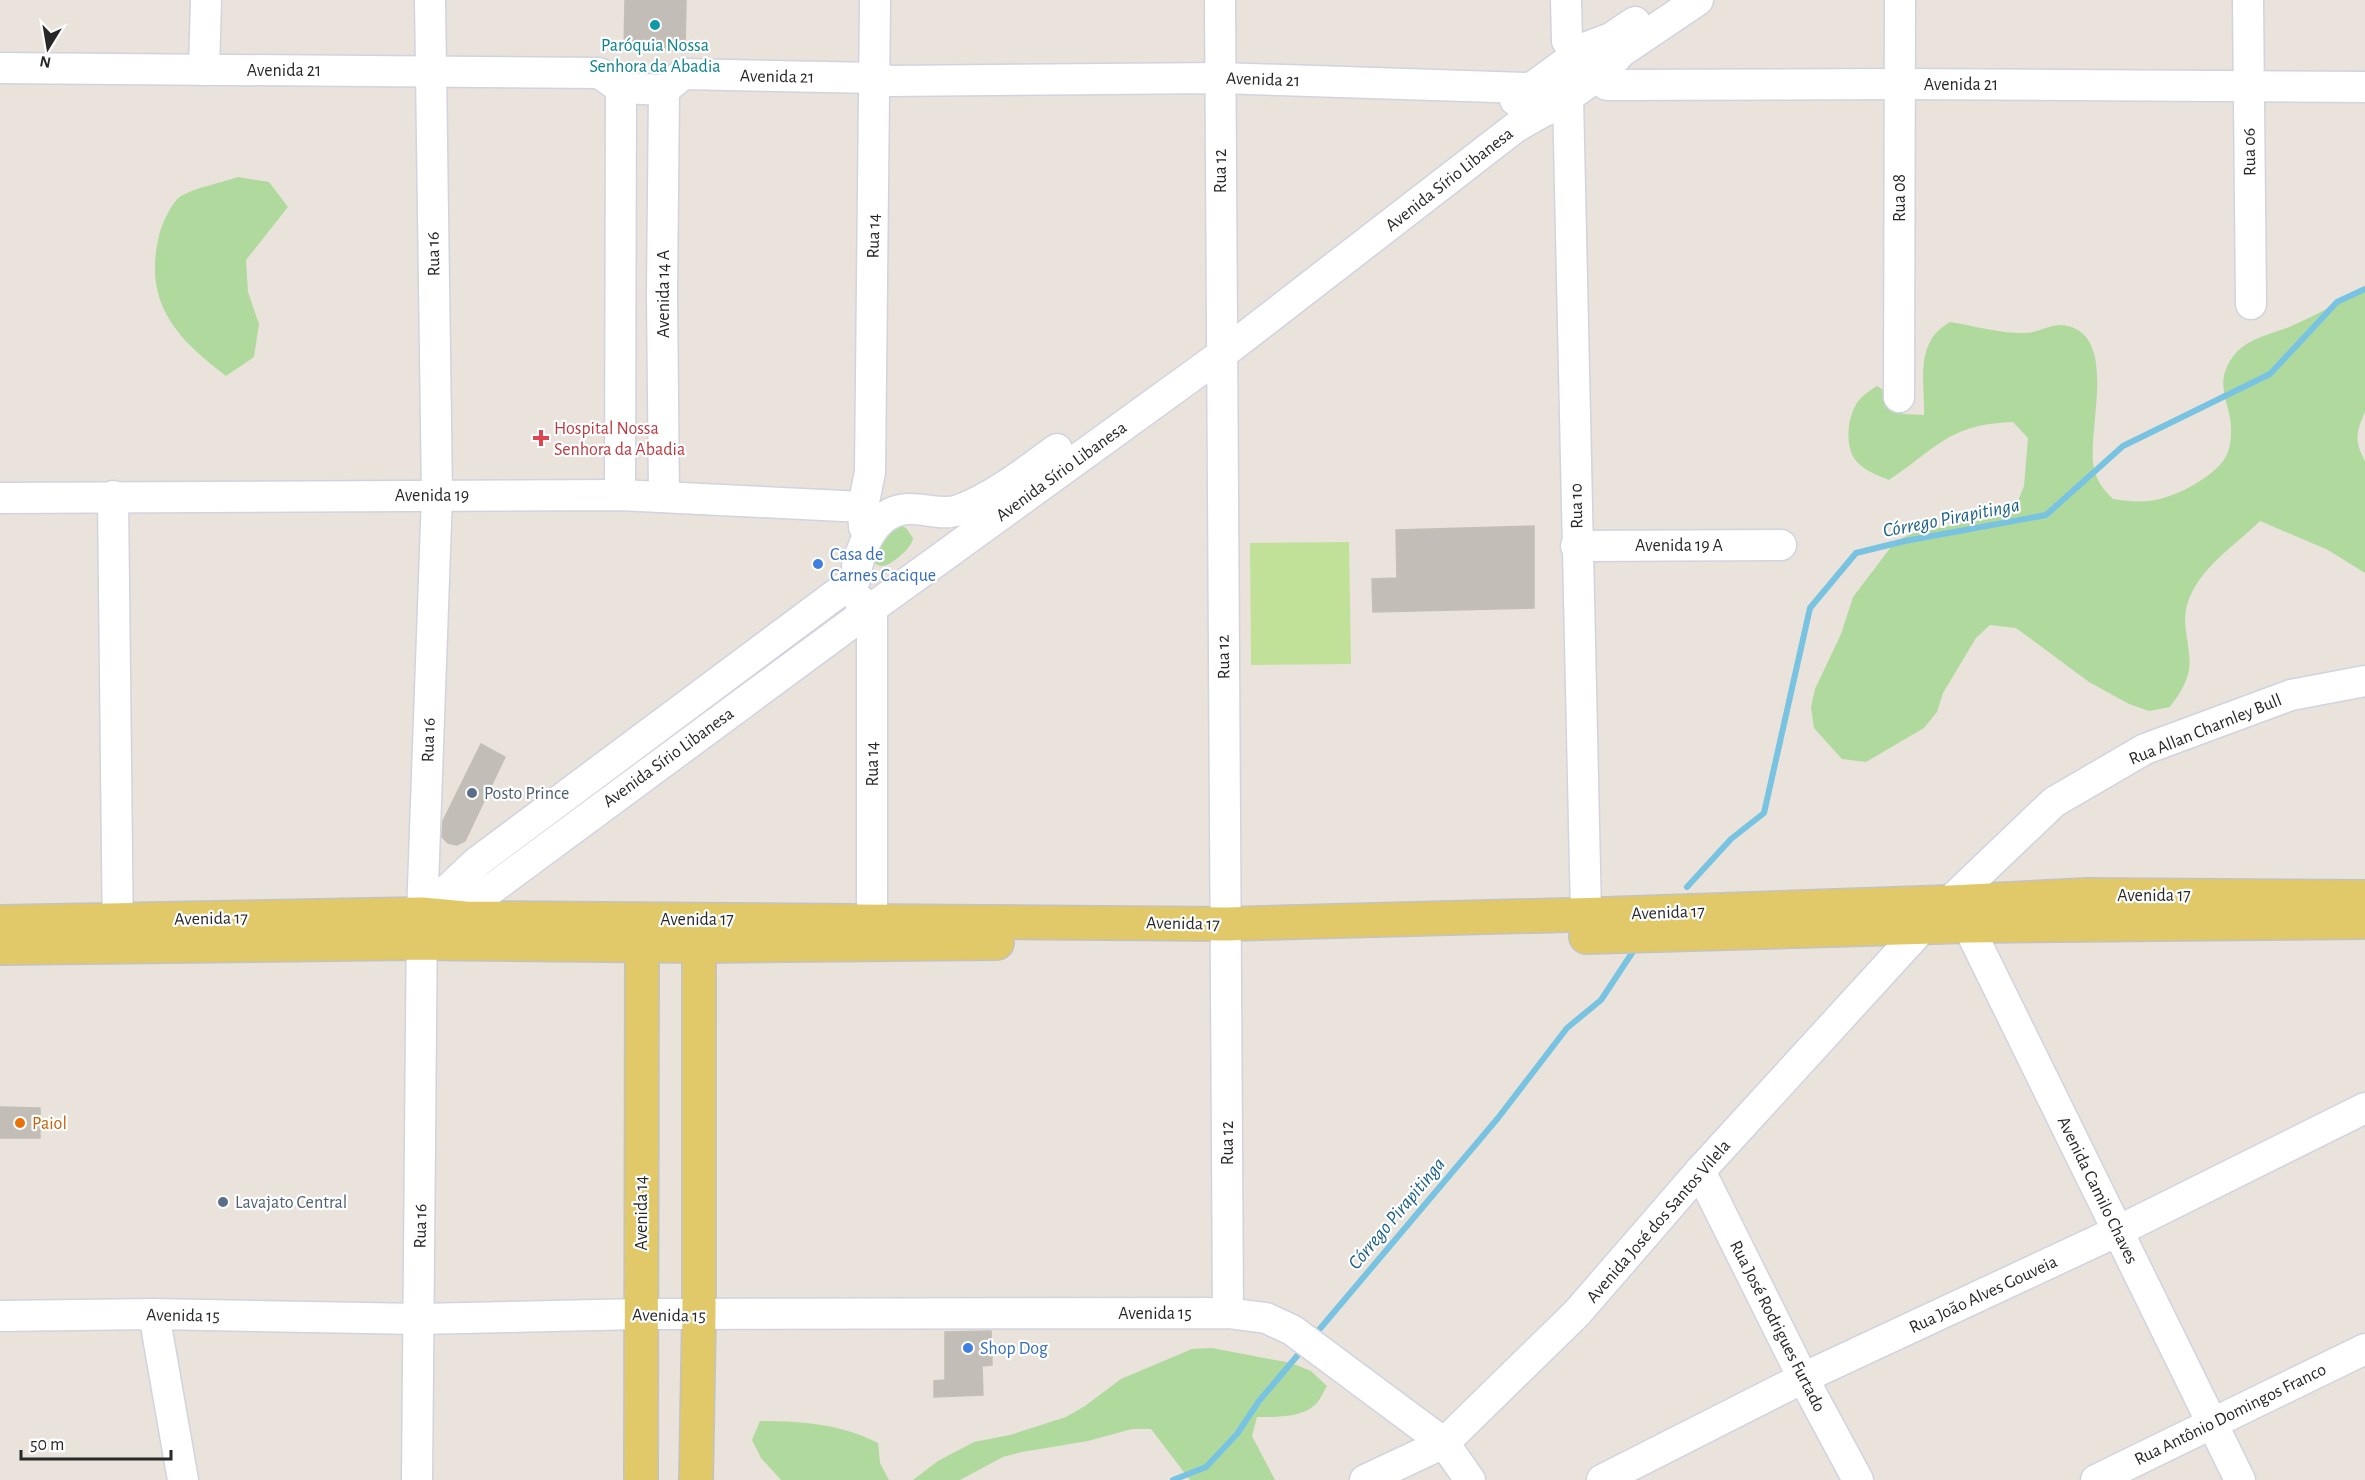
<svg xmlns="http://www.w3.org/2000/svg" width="2365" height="1480" font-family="'Alegreya Sans',sans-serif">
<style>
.green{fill:#b0da9d}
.pitch{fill:#c1e199}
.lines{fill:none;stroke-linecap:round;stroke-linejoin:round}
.stream{stroke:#78c3e1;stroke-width:6}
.building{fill:#c2bdb7;stroke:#c4bfb5;stroke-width:1.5}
.minor-casing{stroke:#d1d3e0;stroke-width:33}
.major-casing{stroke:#c3c3c3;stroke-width:36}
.minor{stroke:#fff;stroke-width:30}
.major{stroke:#e1c868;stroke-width:33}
.culture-dot{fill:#0f9aa8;stroke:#fff;stroke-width:2}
.health-dot{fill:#e0444e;stroke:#fff;stroke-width:2}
.shop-dot{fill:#3f7fe0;stroke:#fff;stroke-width:2}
.service-dot{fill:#5c6f8a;stroke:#fff;stroke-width:2}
.food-dot{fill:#e8710a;stroke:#fff;stroke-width:2}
.labels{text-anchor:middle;stroke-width:4.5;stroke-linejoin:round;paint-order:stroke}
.culture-label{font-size:18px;fill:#0d838f;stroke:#fff}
.street-label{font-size:18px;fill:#282828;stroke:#fff}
.health-label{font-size:18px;fill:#be3a42;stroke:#fff;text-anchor:start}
.shop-label{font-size:18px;fill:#366cbe;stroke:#fff;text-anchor:start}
.service-label{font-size:18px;fill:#4e5e75;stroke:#fff;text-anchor:start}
.food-label{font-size:18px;fill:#c56008;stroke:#fff;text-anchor:start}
.water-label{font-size:20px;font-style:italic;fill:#1b618a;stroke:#fff}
</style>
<rect width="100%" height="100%" fill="#e9e3db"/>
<g class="green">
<path d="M238 177 269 182 288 207 246 260 248 292 259 324 254 357 226 376C176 338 143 303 159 236 161 226 172 201 181 196 198 187 220 183 238 177Z"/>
<path d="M2365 288V412C2356 432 2354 441 2365 461V573L2328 550 2260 521C2235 546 2198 568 2187 605 2181 627 2192 648 2189 670 2186 685 2178 696 2170 707L2149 711 2129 704 2089 682 2016 628 1990 625 1976 638 1943 693 1937 712 1924 728 1866 762 1842 759 1814 728 1811 707 1815 689 1841 634 1853 597 1894 543 1910 534 1979 520 1999 515 2016 506 2024 486 2028 438 2013 422C1949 424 1937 448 1889 480 1877 475 1862 470 1854 458 1844 442 1848 410 1862 397 1866 393 1872 389 1877 386L1893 396 1903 414 1924 415C1925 388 1917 357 1935 334 1939 329 1945 325 1950 322 1975 326 2002 334 2027 333 2040 332 2054 322 2068 326 2119 339 2086 432 2094 468 2097 482 2103 489 2113 499 2125 501 2137 502 2149 501 2173 499 2220 475 2228 452 2230 446 2231 439 2231 433 2233 404 2210 385 2235 354 2250 336 2275 334 2296 324 2320 313 2342 301 2365 288Z"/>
<path d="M900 525 906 528 913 538C913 547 890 567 881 566 876 565 872 561 868 558V546Z"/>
<path d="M1212 1348 1291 1363 1311 1371 1327 1386C1324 1391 1321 1398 1317 1403 1303 1418 1276 1417 1257 1417L1252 1436 1275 1480H1190L1151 1429H1132L1088 1441 1022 1452 1003 1457 960 1480H913L938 1461 974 1442 1010 1435 1066 1417 1085 1406 1121 1379 1192 1349Z"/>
<path d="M760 1421C800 1421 842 1424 878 1443L880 1463 889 1480H781L761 1458 752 1440Z"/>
</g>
<path class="pitch" d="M1349 542 1351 664 1251 665 1250 543Z"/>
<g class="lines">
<g class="stream">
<path d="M1687 887 1731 839 1764 813 1810 608 1856 553 1905 541 2046 515 2123 446 2270 374 2337 302 2365 289"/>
<path d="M1313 1337 1498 1118 1567 1028 1601 1000 1632 953"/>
<path d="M1173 1480 1206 1467 1237 1434 1259 1401 1303 1349"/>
</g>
</g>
<g class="building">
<path d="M625 0H686L685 51 624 50Z"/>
<path d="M1534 526V608L1373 612 1372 579 1397 578 1396 530Z"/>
<path d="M481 744 505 757 465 841 457 845 448 843 442 837 443 821Z"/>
<path d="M0 1107 40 1108V1138H0Z"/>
<path d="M991 1331 992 1365 982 1366 983 1395 934 1397V1381L945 1380V1332Z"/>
</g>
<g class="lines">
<g class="minor-casing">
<g id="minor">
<path d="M1220 0 1228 1313"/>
<path d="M1566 0 1567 41 1578 54"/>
<path d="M2248 0 2251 304"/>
<path d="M0 68 599 73 621 88 664 90 683 74 875 78 891 81 1220 78 1529 88 1527 93 1529 105 1539 111H1545"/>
<path d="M204 70 206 0"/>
<path d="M1596 77 1607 85 1899 84 2365 87"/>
<path d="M1568 97 1586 915"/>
<path d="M1515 100 1587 47 1611 38 1635 22"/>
<path d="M1899 397 1900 0"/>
<path d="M620 495 621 88"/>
<path d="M113 496 118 943"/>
<path d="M664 497 662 294 664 90"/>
<path d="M0 498 620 495 863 507"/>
<path d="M864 527 863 507 870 472 875 0"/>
<path d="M1576 546 1781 545"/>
<path d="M859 600 872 608V920"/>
<path d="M1955 907 1968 926 2240 1480"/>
<path d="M422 914 477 862 855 580C858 551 873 511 908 509 925 508 942 516 959 510 994 497 1027 471 1057 449"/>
<path d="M440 927 872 608 1221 355 1516 127 1568 97 1604 71 1621 52 1698 0"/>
<path d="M1700 1171 1803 1378 1858 1480"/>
<path d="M154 1314 183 1480"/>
<path d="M0 1316 154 1314 419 1319 641 1314 1228 1313 1266 1318 1292 1330 1444 1443 1470 1480"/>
<path d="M417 1480 422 914 437 495 430 0"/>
<path d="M1365 1480 1444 1443 1577 1313 1700 1171 1923 927 2054 802 2145 749 2291 695 2365 681"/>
<path d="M1602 1480 1803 1378 2118 1231 2365 1108"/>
<path d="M2096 1480 2365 1349"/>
</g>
</g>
<g class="major-casing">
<g id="major">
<path d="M0 922 422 914 465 918 1226 924 1606 914 1951 902 2087 895 2365 897"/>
<path d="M1586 937 1968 926 2365 922"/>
<path d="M0 948 411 943 699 946 997 943"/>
<path d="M641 1480 642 946"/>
<path d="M696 1480 699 1315V946"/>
</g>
</g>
<use href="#minor" class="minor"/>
<use href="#major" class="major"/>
</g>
<circle class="culture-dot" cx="655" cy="25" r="6"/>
<path class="health-dot" d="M538 429h6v6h6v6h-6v6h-6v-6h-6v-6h6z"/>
<g class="shop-dot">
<circle cx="818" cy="564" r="6"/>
<circle cx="968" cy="1348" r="6"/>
</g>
<g class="service-dot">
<circle cx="472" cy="793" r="6"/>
<circle cx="223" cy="1202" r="6"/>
</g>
<circle class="food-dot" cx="20" cy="1123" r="6"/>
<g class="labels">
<g class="culture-label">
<text x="655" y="51">Paróquia Nossa<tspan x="655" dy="21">Senhora da Abadia</tspan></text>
</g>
<g class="street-label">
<text x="284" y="76">Avenida 21</text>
<text transform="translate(777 76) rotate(1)" y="6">Avenida 21</text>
<text transform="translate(1263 79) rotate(2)" y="6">Avenida 21</text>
<text x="1961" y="90">Avenida 21</text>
<text transform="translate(2249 152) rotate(-91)" y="6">Rua 06</text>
<text transform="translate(1220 171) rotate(-90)" y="6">Rua 12</text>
<text transform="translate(1449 179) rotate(-38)" y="6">Avenida Sírio Libanesa</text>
<text transform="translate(1899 198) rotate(-90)" y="6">Rua 08</text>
<text transform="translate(873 236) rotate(-89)" y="6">Rua 14</text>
<text transform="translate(433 254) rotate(-91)" y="6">Rua 16</text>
<text transform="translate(663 294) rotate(-90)" y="6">Avenida 14 A</text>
<text transform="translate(1061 471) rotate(-36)" y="6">Avenida Sírio Libanesa</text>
<text x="432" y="501">Avenida 19</text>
<text transform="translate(1576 506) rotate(-91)" y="6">Rua 10</text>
<text x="1679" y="551">Avenida 19 A</text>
<text transform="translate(1223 657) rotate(-91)" y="6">Rua 12</text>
<text transform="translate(2205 729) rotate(-22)" y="6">Rua Allan Charnley Bull</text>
<text transform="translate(428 740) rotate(-88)" y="6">Rua 16</text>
<text transform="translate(668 757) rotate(-36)" y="6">Avenida Sírio Libanesa</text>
<text transform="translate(872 764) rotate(-90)" y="6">Rua 14</text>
<text x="2154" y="901">Avenida 17</text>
<text transform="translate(1668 912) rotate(-2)" y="6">Avenida 17</text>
<text transform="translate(211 918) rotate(-1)" y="6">Avenida 17</text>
<text x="697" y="925">Avenida 17</text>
<text transform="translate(1183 923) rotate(1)" y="6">Avenida 17</text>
<text transform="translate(1227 1143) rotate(-90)" y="6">Rua 12</text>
<text transform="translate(2098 1190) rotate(64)" y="6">Avenida Camilo Chaves</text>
<text transform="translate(641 1213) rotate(-90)" y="6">Avenida 14</text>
<text transform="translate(1658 1221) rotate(-49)" y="6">Avenida José dos Santos Vilela</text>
<text transform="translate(420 1226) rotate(-89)" y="6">Rua 16</text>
<text transform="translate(1983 1294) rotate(-25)" y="6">Rua João Alves Gouveia</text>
<text x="1155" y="1319">Avenida 15</text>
<text transform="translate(183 1315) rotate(1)" y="6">Avenida 15</text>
<text transform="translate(669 1315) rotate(1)" y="6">Avenida 15</text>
<text transform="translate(1778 1326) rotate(63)" y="6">Rua José Rodrigues Furtado</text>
<text transform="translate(2230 1414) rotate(-26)" y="6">Rua Antônio Domingos Franco</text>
</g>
<g class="health-label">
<text x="554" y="434">Hospital Nossa<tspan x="554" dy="21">Senhora da Abadia</tspan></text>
</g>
<g class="shop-label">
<text x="830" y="560">Casa de<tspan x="830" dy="21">Carnes Cacique</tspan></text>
<text x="980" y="1354">Shop Dog</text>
</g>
<g class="service-label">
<text x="484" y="799">Posto Prince</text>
<text x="235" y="1208">Lavajato Central</text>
</g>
<g class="food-label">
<text x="32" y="1129">Paiol</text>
</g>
<g class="water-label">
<text transform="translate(1951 517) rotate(-11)" y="7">Córrego Pirapitinga</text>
<text transform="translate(1396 1213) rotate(-50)" y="7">Córrego Pirapitinga</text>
</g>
</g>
<g transform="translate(48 48) rotate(191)" stroke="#ffffff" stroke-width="4.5" paint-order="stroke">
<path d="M0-4.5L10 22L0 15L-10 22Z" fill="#282828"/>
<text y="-9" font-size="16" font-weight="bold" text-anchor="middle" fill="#282828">N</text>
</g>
<path d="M21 1450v9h150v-9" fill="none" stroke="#282828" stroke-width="3"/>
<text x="30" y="1450" font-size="18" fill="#282828" stroke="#ffffff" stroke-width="4.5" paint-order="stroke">50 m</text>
</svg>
